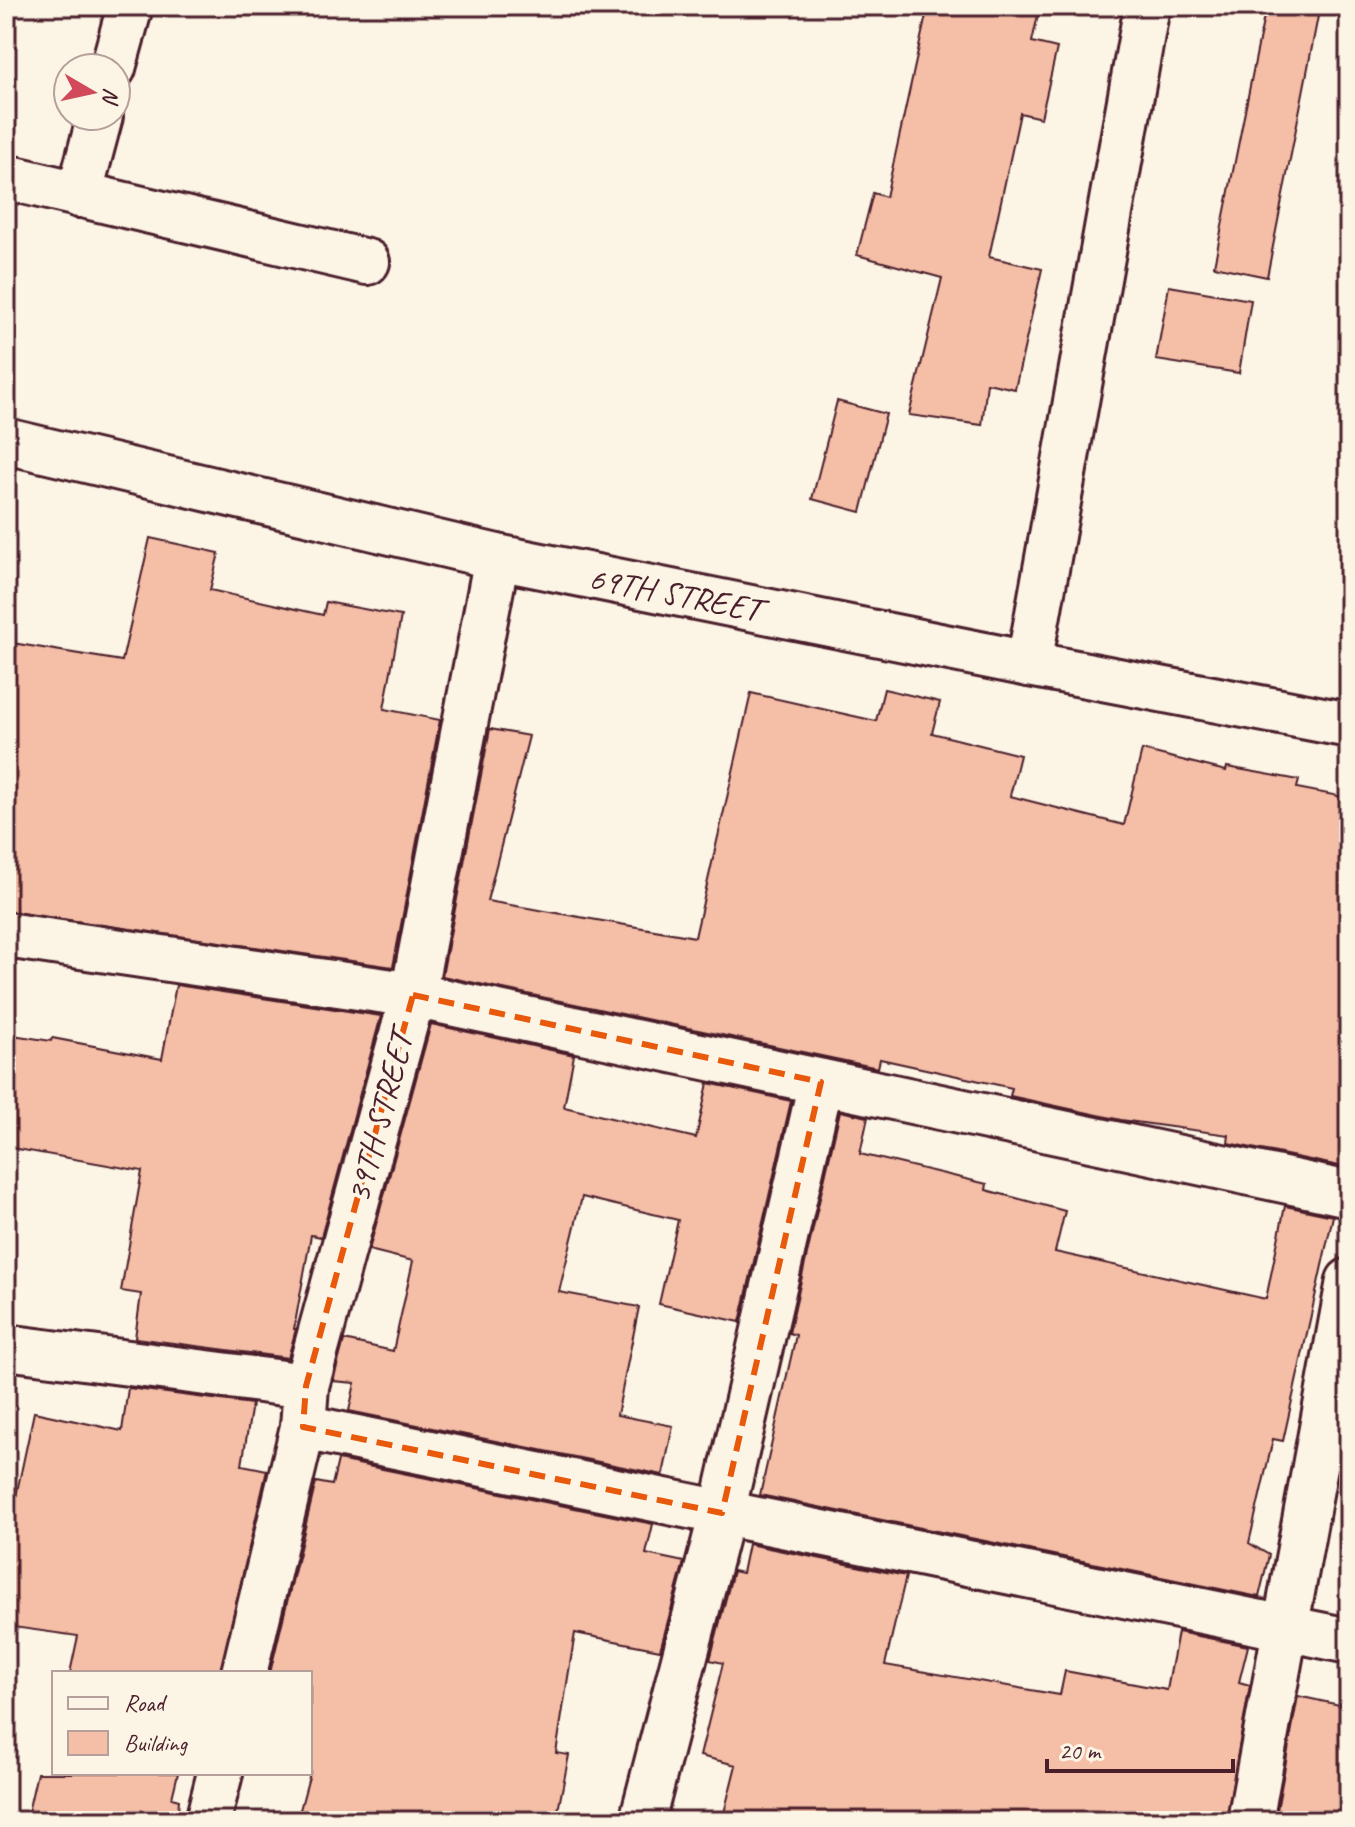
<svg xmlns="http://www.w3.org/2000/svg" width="1355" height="1827" font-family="Caveat,sans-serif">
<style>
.building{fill:#f4bea7;stroke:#4a1f2b;stroke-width:2}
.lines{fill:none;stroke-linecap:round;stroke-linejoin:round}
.minor-casing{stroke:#4a1f2b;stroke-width:50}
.major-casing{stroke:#4a1f2b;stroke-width:50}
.minor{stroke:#fcf5e5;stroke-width:44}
.major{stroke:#fcf5e5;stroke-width:44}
.marked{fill:none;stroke:#e8590c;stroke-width:6;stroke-dasharray:16 10;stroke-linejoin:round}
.labels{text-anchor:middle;stroke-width:7;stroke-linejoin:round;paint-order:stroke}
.street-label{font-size:34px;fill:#4a1f2b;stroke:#fcf5e5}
</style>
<rect width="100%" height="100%" fill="#fcf5e5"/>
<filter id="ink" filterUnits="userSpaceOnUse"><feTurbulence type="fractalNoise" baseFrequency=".0125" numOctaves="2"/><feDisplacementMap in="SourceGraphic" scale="16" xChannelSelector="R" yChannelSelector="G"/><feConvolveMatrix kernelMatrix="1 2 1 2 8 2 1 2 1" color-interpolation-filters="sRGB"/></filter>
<g filter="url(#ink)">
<g class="building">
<path d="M928 6H1040L1032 42 1057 48 1041 118 1020 113 989 257 1042 269 1015 389 987 383 982 425 909 415 942 278 857 255 873 193 886 197Z"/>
<path d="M1266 6H1320L1267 277 1214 266Z"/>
<path d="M1169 286 1251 300 1239 373 1156 360Z"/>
<path d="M837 401 886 414 861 512 812 499Z"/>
<path d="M150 538 219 553 210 590 323 615 326 602 401 616 384 709 440 720 393 967 6 911V642L122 661Z"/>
<path d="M884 689 940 702 932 733 1020 755 1010 796 1124 825 1142 750 1226 771 1227 767 1299 780 1297 788 1349 798V1168L1228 1143 1229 1135 1121 1120 1010 1096 1012 1088 880 1059 878 1068 442 976 490 729 529 736 487 901 695 937 751 693 876 721Z"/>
<path d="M176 985 381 1016 321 1237 311 1235 294 1329H296L288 1358 135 1338 141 1294 121 1291 142 1171 6 1147V1034L51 1041 52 1038 162 1059Z"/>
<path d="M431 1024 574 1055 564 1107 696 1138 708 1083 791 1101 740 1322 659 1304 678 1220 582 1197 559 1292 639 1307 617 1415 673 1426 663 1475 349 1411 355 1383 333 1381 344 1340 393 1351 413 1261 369 1250Z"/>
<path d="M840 1111 868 1117 860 1154 987 1184 986 1190 1065 1211 1055 1252 1266 1299 1285 1206 1333 1216 1283 1441 1273 1439 1249 1543 1269 1555 1259 1597 760 1495 796 1335 789 1333Z"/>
<path d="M128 1388 252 1404 242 1465 267 1470 220 1673H70L78 1636 6 1626V1543L34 1412 122 1431Z"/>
<path d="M338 1460 653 1524 646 1554 684 1562 660 1650 575 1633 556 1753 569 1755 556 1821H297L310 1773V1673H270L316 1482 332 1485Z"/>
<path d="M748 1544 906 1576 885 1665 1060 1695 1065 1671 1167 1690 1178 1632 1248 1646 1239 1682 1250 1685 1226 1821H722L736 1765 700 1756 723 1663 710 1660 733 1571 742 1573Z"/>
<path d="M1298 1696 1349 1707V1821H1275Z"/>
<path d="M37 1773H178L172 1798 179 1800 177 1821H26Z"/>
</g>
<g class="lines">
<g class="minor-casing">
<g id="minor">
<path d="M113 68 130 6"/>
<path d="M6 177 367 262"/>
<path d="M79 195 100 116"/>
<path d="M1029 664 1147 6"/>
<path d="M6 935 413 995 1349 1194"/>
<path d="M6 1347 306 1386"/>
<path d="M303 1427 1349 1641"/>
<path d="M244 1673 303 1427 306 1386 413 995 497 557"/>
<path d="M208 1821 220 1773"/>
<path d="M642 1821 722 1513 821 1082"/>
<path d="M1250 1821 1349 1281"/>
</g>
</g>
<g class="major-casing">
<path id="major" d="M6 441 497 557 1029 664 1349 725"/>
</g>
<use href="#minor" class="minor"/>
<use href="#major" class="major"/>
</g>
</g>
<path class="marked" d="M413 995 821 1082 722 1513 303 1427 306 1386Z"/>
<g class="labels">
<g class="street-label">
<text transform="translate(675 593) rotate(11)" y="12">69TH STREET</text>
<text transform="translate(379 1117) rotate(-75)" y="12">39TH STREET</text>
</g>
</g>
<rect width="1355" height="1827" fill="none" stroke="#fcf5e5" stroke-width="32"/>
<rect x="16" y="16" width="1323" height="1795" fill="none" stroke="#4a1f2b" stroke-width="3" filter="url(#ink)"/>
<rect x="52" y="1671" width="260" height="104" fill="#fcf5e5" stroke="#b59f9b" stroke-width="2"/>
<rect x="68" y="1697" width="40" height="12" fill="#fcf5e5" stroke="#b59f9b" stroke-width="2"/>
<text x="124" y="1711" font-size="24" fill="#4a1f2b">Road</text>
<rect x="68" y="1731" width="40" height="24" fill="#f4bea7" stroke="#b59f9b" stroke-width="2"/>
<text x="124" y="1751" font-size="24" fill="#4a1f2b">Building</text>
<g transform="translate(92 92) rotate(99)"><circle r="38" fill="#fcf5e5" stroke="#b59f9b" stroke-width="2"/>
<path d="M0-6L14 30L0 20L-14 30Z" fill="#d1495b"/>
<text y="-12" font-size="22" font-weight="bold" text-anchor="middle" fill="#4a1f2b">N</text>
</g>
<path d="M1047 1759v12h186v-12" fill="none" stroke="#4a1f2b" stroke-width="4"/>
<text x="1059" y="1759" font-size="24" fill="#4a1f2b" stroke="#fcf5e5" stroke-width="6" paint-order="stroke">20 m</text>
</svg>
